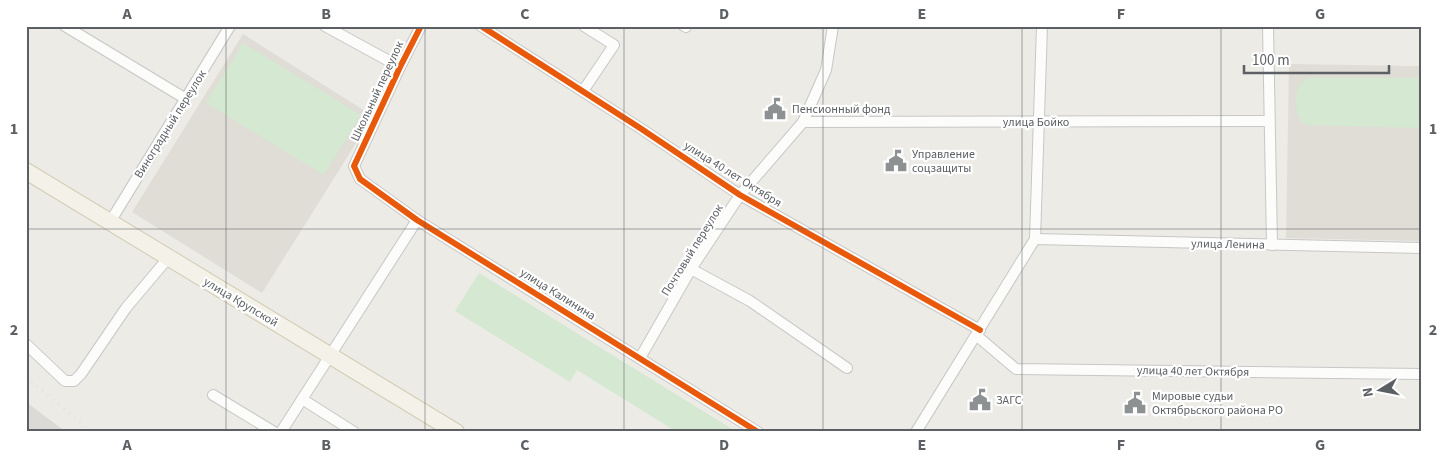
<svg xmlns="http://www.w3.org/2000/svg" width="1447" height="458" font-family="'Source Sans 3',sans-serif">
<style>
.industrial{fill:#dcdad6}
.education{fill:#dfddd6}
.green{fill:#d4e8d2}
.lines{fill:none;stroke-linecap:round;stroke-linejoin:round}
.street-casing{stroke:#c7c7c7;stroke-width:12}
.primary-casing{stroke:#d3ccb4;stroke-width:18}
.street{stroke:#fcfcfb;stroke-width:10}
.primary{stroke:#f3f1e8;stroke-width:16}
.rail{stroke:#e3e2e2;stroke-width:3;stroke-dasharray:1 6;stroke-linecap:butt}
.cycleway-casing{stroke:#fff;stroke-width:9}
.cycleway{stroke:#e8590c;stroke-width:6}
.grid{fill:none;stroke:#5c6064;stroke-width:1;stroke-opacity:0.55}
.labels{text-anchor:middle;stroke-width:4.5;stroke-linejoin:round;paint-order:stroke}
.street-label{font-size:12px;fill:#5c6064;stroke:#fff}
.poi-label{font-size:12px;fill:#5c6064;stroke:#fff;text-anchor:start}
.neatline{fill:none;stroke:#5c6064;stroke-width:2}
.grid-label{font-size:16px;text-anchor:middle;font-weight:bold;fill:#5c6064}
</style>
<rect width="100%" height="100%" fill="#ecebe6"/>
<path class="industrial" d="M26 402 66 432H26Z"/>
<g class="education">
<path d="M243 34 373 116 262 293 132 212Z"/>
<path d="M1289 64 1421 66V241L1286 238Z"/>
</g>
<g class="green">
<path d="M243 43 361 115 324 175 206 103Z"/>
<path d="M1309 78H1421V128L1305 125C1292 115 1292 83 1309 78Z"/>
<path d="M479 273 737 432H677L577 370 570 382 455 311Z"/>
</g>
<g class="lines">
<g class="street-casing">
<g id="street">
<path d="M65 26 186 99"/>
<path d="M325 26 400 67"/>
<path d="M421 26 400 67 354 166 360 179 417 220 758 432"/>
<path d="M481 26 640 128 740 195 980 330"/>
<path d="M684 26 686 27"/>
<path d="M1268 26 1272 245"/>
<path d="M583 91 614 45 584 26"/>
<path d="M803 122 1268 121"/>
<path d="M110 222 230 26"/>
<path d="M1035 239 1421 248"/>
<path d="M691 269 750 301 847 368"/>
<path d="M977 336 1016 369 1421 374"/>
<path d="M26 344 65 381H74L81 374 126 308 169 257"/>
<path d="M640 358 691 269 740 195 803 122 826 70 833 26"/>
<path d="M213 395 274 432"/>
<path d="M302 399 354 432"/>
<path d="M281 432 417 220"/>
<path d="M916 432 1035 239 1042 26"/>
</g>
</g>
<g class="primary-casing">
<path id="primary" d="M26 171 456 432"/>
</g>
<use href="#street" class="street"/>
<use href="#primary" class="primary"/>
<path class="rail" d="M26 377 92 432"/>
<g class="cycleway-casing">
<g id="cycleway">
<path d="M421 26 400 67 354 166 360 179 417 220 758 432"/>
<path d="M481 26 640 128 740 195 980 330"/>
</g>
</g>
<use href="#cycleway" class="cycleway"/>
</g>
<path class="grid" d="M226 26V432M425 26V432M624 26V432M823 26V432M1022 26V432M1221 26V432M26 229H1421"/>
<defs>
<g id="civic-bare" transform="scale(1.725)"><path d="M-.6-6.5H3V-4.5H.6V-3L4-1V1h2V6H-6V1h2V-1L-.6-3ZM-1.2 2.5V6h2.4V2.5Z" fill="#8e9192" stroke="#fff" stroke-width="2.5" paint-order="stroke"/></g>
</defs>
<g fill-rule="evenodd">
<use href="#civic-bare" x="775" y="109"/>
<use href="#civic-bare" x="896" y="161"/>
<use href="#civic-bare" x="980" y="400"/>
<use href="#civic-bare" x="1135" y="403"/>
</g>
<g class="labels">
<g class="street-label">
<text transform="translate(377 91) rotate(-65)" y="4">Школьный переулок</text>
<text x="1036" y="126">улица Бойко</text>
<text transform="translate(170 124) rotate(-58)" y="4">Виноградный переулок</text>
<text transform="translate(733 174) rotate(32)" y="4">улица 40 лет Октября</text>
<text transform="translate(1228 244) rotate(1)" y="4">улица Ленина</text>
<text transform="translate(692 250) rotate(-58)" y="4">Почтовый переулок</text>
<text transform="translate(558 294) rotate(32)" y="4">улица Калинина</text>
<text transform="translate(241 302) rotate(31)" y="4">улица Крупской</text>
<text transform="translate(1193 371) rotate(1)" y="4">улица 40 лет Октября</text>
</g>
<g class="poi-label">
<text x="792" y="113">Пенсионный фонд</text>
<text x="912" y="158">Управление<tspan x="912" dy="14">соцзащиты</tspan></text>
<text x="1152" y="400">Мировые судьи<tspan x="1152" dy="14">Октябрьского района РО</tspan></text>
<text x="996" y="404">ЗАГС</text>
</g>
</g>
<rect width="1447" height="458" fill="none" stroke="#ffffff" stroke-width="55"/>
<g transform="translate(1380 390) rotate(260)" stroke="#ffffff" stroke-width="4" paint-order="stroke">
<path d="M0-4L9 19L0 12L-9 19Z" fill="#5c6064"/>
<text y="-8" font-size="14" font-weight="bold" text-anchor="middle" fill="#5c6064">N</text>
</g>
<path d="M1244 65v8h145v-8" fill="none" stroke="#5c6064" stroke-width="2.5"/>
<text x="1252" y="65" font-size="15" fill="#5c6064" stroke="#ffffff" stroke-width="4" paint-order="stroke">100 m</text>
<rect x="28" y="28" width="1392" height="402" class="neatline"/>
<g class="grid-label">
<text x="127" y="19">A</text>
<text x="326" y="19">B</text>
<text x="525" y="19">C</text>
<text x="724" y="19">D</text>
<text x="922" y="19">E</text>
<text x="1121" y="19">F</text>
<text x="1320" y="19">G</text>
<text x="14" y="134">1</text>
<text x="1433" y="134">1</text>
<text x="14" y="335">2</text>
<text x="1433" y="335">2</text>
<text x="127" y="450">A</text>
<text x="326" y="450">B</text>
<text x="525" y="450">C</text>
<text x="724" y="450">D</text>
<text x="922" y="450">E</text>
<text x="1121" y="450">F</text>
<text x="1320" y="450">G</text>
</g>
</svg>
